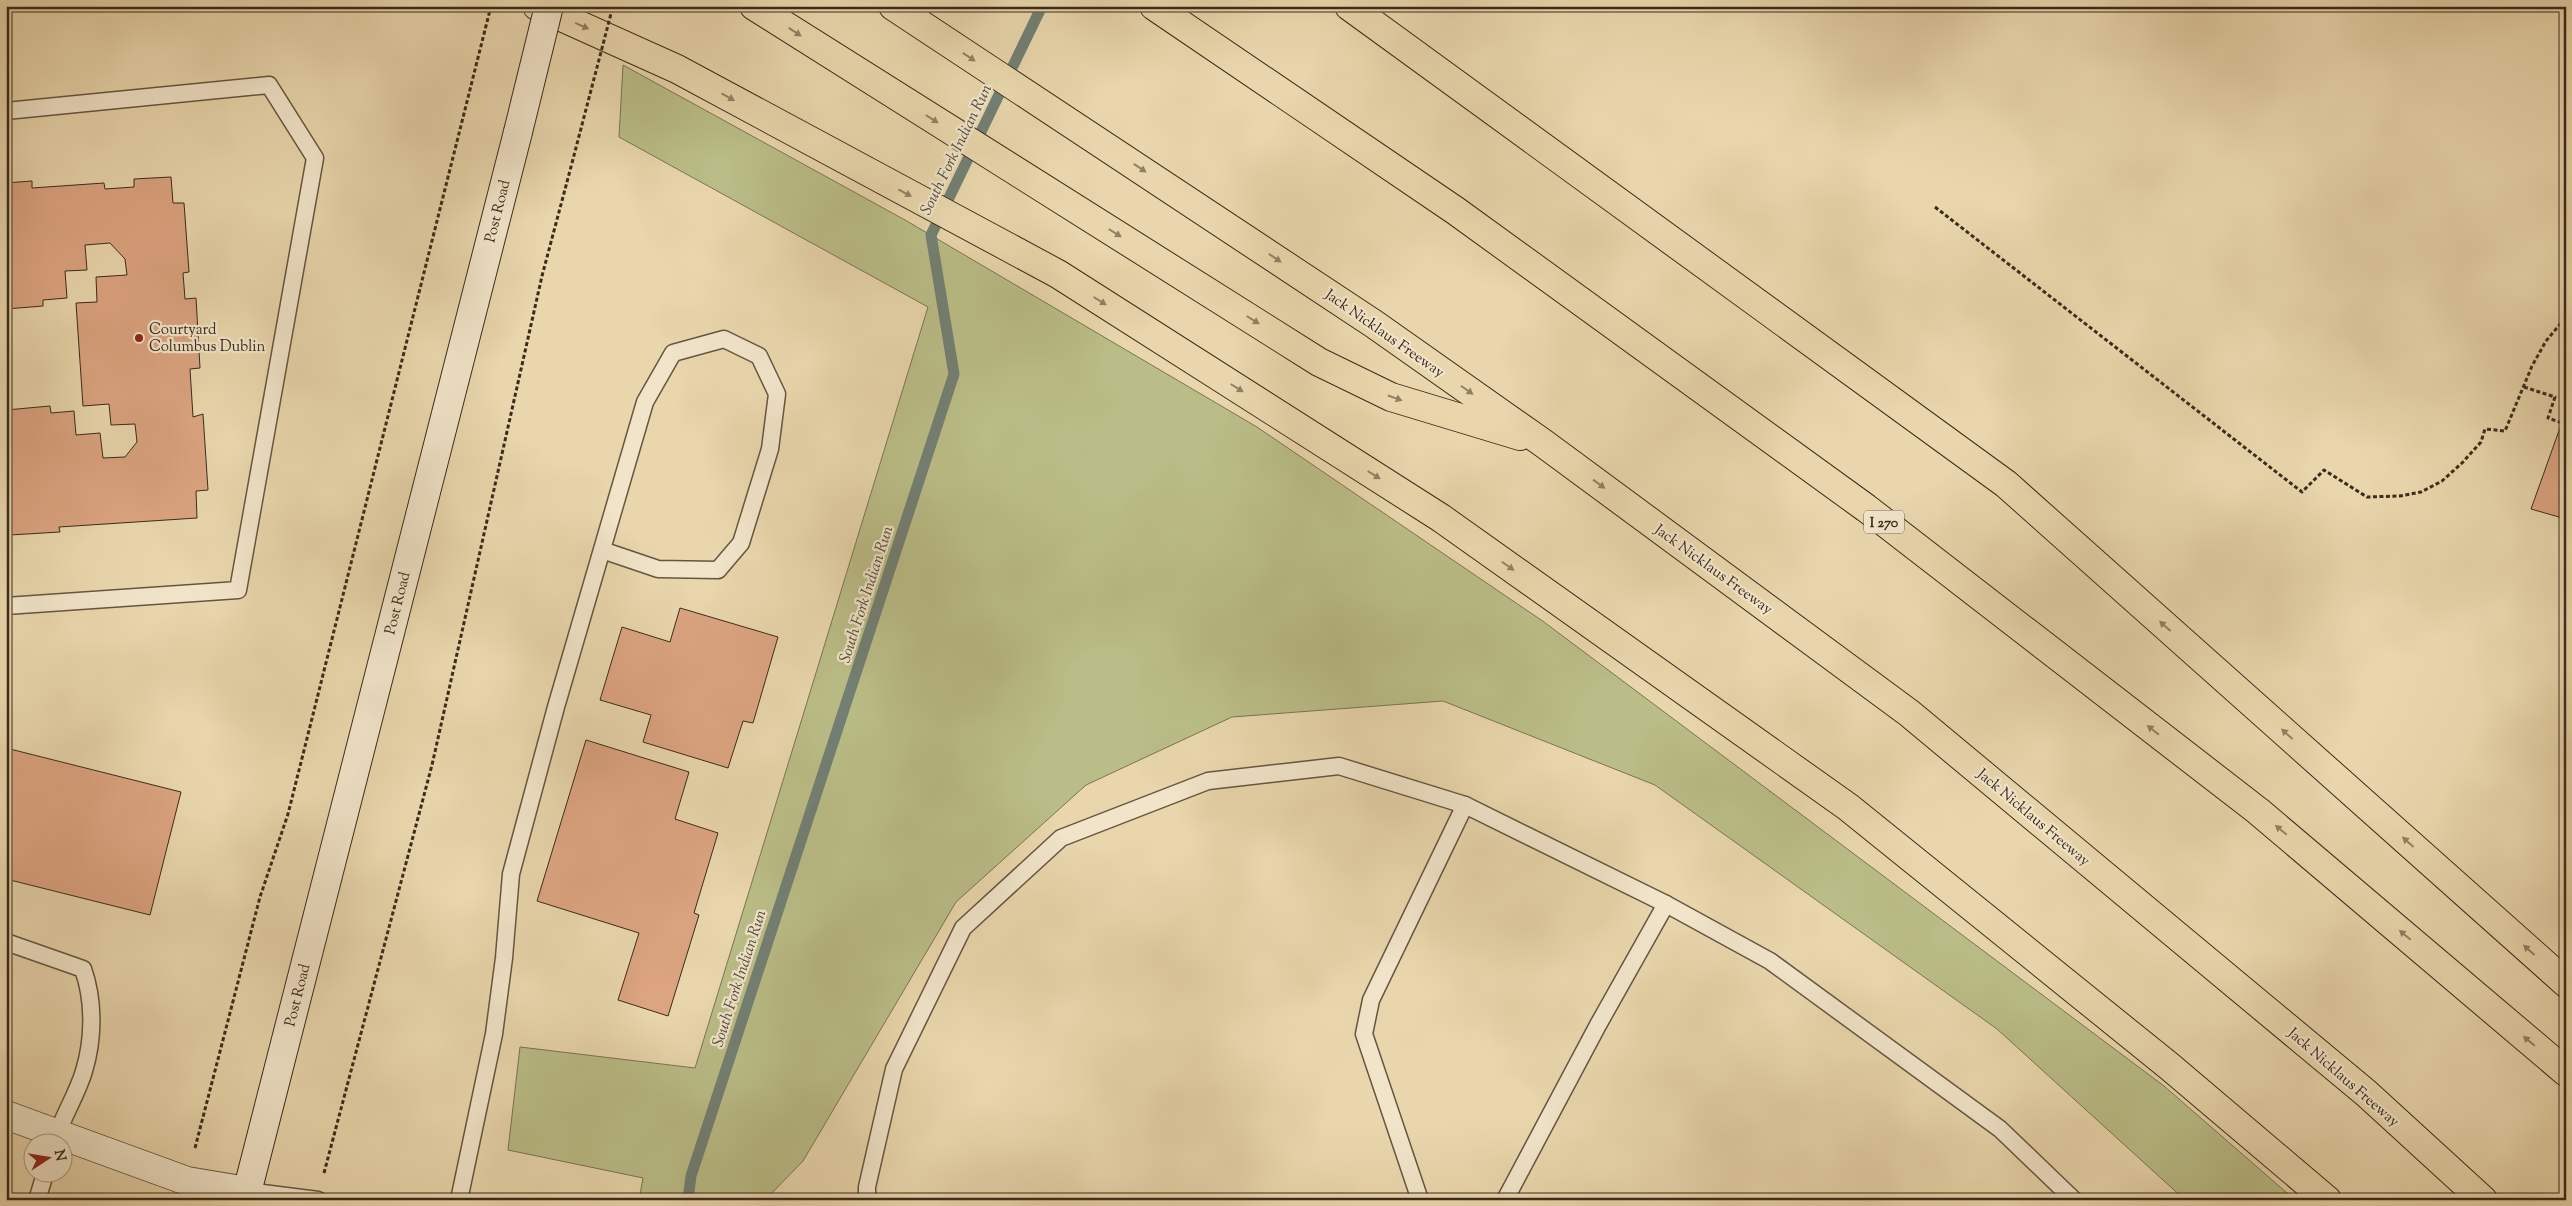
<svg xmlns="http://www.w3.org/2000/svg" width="2572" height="1206" font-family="'Sorts Mill Goudy',serif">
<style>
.green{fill:#babd87;stroke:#7a7452}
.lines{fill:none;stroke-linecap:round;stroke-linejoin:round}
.stream{stroke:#728074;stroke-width:11}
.building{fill:#dca481;stroke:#3a2b1c}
.service-casing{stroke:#665640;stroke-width:19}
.minor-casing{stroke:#665640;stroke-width:30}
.secondary-casing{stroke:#3a2b1c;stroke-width:30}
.motorway-casing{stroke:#3a2b1c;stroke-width:30}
.path{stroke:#3a2b1c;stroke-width:3;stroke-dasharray:4 2.5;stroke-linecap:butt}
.service{stroke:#f1e4c9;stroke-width:16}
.minor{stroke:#f1e4c9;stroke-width:28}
.secondary{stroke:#f1e4c9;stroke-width:28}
.motorway{stroke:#e9d6ac;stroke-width:28}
.secondary-bridge-casing{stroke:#3a2b1c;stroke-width:30;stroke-linecap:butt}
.path-bridge{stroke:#3a2b1c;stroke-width:3;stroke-dasharray:4 2.5;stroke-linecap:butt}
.secondary-bridge{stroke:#f1e4c9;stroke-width:28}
.oneway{fill:#928064}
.poi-dot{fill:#8f2418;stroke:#f1e4c9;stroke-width:2}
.labels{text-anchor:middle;stroke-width:4.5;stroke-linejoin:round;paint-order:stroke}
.shield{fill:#f1e4c9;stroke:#716250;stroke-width:1}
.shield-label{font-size:14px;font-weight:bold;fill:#3a2b1c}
.street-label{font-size:15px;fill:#3a2b1c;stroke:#f1e4c9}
.poi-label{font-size:15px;fill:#3a2b1c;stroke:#f1e4c9;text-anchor:start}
.water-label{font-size:16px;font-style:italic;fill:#524e40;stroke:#f1e4c9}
</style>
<rect width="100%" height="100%" fill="#e9d6ac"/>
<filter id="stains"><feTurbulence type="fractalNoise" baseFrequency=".004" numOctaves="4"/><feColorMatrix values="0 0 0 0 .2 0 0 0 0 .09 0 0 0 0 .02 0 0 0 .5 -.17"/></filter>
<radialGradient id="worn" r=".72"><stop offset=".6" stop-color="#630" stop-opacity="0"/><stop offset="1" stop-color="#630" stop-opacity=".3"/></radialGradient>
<path class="green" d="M623 65 905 220 1257 427 1544 622 2164 1086 2295 1200H2185L1997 1029 1655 785 1443 701 1232 717 1086 785 956 902 803 1161 765 1200H639L643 1178 508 1150 520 1047 695 1068 928 307 619 137Z"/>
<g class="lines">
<path class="stream" d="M688 1200 691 1176 954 374 931 235 1042 6"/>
</g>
<g class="building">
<path d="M171 177 173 203H184L189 272 183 273 185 299 196 298 200 368 190 369 193 417 203 414 208 490 196 491 197 518 59 527 60 532 10 535V530H6V410L50 406 51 413 74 411 76 435 100 433 103 458 125 457 137 442 135 424 111 425 109 404 83 406 76 303 97 302 96 277 127 275 125 259 110 243 85 245 87 270 65 271 67 298 43 300V306L6 309V183L32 181V188L104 183 105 189 134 187V179Z"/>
<path d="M2566 411V519L2531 509Z"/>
<path d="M680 608 778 637 753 723 743 721 728 768 643 742 651 715 600 700 622 627 670 642Z"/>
<path d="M586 740 689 772 675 819 718 833 694 913 699 915 668 1016 618 1000 639 933 537 901Z"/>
<path d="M6 748 181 792 150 915 6 879Z"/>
</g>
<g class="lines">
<g class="service-casing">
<g id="service">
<path d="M6 111 269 85 315 158 238 590 6 606"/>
<path d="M6 942 83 969C94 1000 94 1038 84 1071 77 1095 62 1117 55 1141"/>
<path d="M247 1191 318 1200"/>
<path d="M37 1200 45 1174"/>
<path d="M459 1200 494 1034 504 958 511 874 556 707 645 402 673 353 724 339 759 356 777 394 770 449 741 543 718 570 658 569 602 550"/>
<path d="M867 1200V1187L894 1069 963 928 1061 838 1208 781 1339 766 1465 805 1666 904 1770 961 2000 1129 2074 1200"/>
<path d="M1420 1200 1364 1034 1371 1000 1465 805"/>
<path d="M1505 1200 1598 1025 1666 904"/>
</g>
</g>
<g class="minor-casing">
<path id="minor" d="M6 1115 187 1181 247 1191"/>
</g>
<g class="secondary-casing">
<path id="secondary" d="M245 1200 518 132"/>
</g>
<g class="motorway-casing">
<g id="motorway">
<path d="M537 6 677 69 1058 274 1441 518 1848 807 2169 1066 2327 1200"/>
<path d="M754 6 1319 362 1391 397 1520 436"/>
<path d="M893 6 1374 324 1543 443 1909 713 2366 1093 2483 1200"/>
<path d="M1154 6 1456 211 1866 508 2258 811 2566 1072"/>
<path d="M1349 6 2006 484 2566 983"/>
</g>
</g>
<g class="path">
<path d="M1935 207 2302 492 2324 470 2367 497 2400 496 2421 492 2442 481 2462 463 2481 442 2485 429 2505 431 2532 366 2546 341 2566 317"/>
<path d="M2524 387 2555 397 2548 418 2562 423"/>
<path d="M195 1148 260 897 288 814 491 6"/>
<path d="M324 1173 432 765 542 276 572 163"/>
</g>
<use href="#service" class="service"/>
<use href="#minor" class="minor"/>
<use href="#secondary" class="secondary"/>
<use href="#motorway" class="motorway"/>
<g class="secondary-bridge-casing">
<path id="secondary-bridge" d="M518 132 549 6"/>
</g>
<path class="path-bridge" d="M572 163 613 6"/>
<use href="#secondary-bridge" class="secondary-bridge"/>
</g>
<defs><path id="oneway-solid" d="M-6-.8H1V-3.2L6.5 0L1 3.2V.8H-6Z" transform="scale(1.25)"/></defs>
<g class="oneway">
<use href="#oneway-solid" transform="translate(582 26) rotate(24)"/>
<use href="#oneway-solid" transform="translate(795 32) rotate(33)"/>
<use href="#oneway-solid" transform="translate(969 57) rotate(33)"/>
<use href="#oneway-solid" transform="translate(728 97) rotate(29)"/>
<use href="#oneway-solid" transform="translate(932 119) rotate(32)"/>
<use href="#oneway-solid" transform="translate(1140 168) rotate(34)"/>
<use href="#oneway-solid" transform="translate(905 193) rotate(28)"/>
<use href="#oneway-solid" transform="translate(1115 233) rotate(32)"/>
<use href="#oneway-solid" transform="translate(1275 258) rotate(34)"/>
<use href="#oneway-solid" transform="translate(1100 301) rotate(32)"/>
<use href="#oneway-solid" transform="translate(1253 320) rotate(32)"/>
<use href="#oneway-solid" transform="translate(1237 388) rotate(32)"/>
<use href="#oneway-solid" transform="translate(1467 390) rotate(35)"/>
<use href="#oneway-solid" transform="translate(1395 398) rotate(19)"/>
<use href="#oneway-solid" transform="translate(1374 475) rotate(32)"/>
<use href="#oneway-solid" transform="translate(1599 484) rotate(36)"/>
<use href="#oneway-solid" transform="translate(1508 566) rotate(35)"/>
<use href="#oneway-solid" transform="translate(2165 626) rotate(-138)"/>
<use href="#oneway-solid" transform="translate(2153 730) rotate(-142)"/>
<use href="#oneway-solid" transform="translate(2287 734) rotate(-138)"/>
<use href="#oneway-solid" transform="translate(2281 830) rotate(-140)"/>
<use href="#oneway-solid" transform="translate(2408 842) rotate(-138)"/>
<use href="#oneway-solid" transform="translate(2405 935) rotate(-140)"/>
<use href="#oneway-solid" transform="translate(2529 950) rotate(-138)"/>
<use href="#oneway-solid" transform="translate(2529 1041) rotate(-140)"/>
</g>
<circle class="poi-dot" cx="139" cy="338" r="5"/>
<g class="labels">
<rect class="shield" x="1864" y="510.5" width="40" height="23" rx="4"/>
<g class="shield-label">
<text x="1884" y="527">I 270</text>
</g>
<g class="street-label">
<text transform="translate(497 211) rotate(-76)" y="5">Post Road</text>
<text transform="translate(1385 333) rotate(35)" y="5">Jack Nicklaus Freeway</text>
<text transform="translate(1714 569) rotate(36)" y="5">Jack Nicklaus Freeway</text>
<text transform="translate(397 603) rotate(-76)" y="5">Post Road</text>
<text transform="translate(2034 817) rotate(40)" y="5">Jack Nicklaus Freeway</text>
<text transform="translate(297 995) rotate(-76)" y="5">Post Road</text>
<text transform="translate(2344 1077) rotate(41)" y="5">Jack Nicklaus Freeway</text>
</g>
<g class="poi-label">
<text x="149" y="334">Courtyard<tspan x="149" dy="17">Columbus Dublin</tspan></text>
</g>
<g class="water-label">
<text transform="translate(955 149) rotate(-64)" y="6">South Fork Indian Run</text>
<text transform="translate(865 594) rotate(-72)" y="6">South Fork Indian Run</text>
<text transform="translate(738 978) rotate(-72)" y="6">South Fork Indian Run</text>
</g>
</g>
<rect width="2572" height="1206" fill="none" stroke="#e9d6ac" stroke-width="25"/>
<rect x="8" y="8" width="2557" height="1191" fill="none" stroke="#3a2b1c" stroke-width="2.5"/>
<rect x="12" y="12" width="2547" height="1181" fill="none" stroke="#3a2b1c"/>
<g transform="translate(48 1158) rotate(78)"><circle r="24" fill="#f1e4c9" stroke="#a89a84"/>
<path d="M0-4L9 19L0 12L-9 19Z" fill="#8f2418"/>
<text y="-8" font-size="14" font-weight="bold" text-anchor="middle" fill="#3a2b1c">N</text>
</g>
<rect width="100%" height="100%" filter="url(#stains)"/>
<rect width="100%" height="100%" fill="url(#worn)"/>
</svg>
